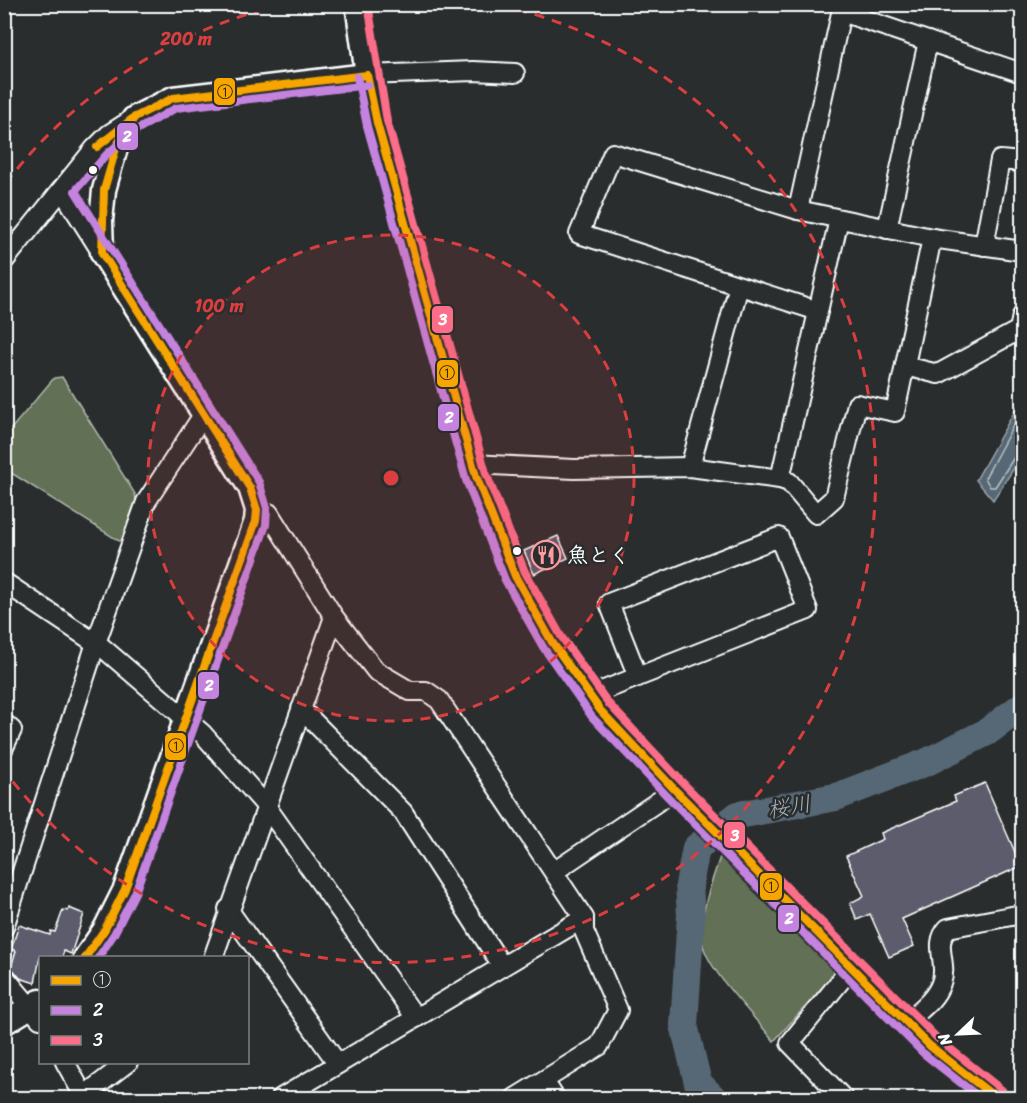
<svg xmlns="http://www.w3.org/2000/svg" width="1027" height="1103" font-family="Sriracha,'Klee One',sans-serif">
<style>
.green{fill:#626f57;stroke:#b0b7ab;stroke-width:1.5}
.water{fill:#576874;stroke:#9aa4ac;stroke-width:1.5}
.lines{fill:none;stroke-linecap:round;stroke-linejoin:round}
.shore{stroke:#bcc3c7;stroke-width:1.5}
.river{stroke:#576874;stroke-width:28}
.building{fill:#5b5b6d;stroke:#fff;stroke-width:1.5}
.minor-casing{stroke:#fff;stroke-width:22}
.tertiary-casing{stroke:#fff;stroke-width:27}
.minor{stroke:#2a2d2e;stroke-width:18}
.tertiary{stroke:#2a2d2e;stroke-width:22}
.bus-1-casing{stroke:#2a2d2e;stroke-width:12}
.bus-2-casing{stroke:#2a2d2e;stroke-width:12}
.bus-3-casing{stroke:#2a2d2e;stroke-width:12}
.bus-1{stroke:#f7a600;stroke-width:8}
.bus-2{stroke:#c483df;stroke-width:8}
.bus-3{stroke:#fb6d88;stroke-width:8}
.ring{fill:none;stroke:#da3e3e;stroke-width:3;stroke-dasharray:10 8}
.bus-dot{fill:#fff;stroke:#2a2d2e;stroke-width:2}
.labels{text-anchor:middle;stroke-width:5;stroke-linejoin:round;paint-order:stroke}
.poi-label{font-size:21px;font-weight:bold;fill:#fff;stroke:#2a2d2e;text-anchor:start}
.water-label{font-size:22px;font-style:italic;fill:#abb4ba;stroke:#2a2d2e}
.centre{fill:#da3e3e;stroke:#2a2d2e;stroke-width:3}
.ring-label{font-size:18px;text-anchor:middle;font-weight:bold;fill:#da3e3e;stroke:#2a2d2e;stroke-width:5;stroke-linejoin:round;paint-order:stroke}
.line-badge{stroke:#2a2d2e;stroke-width:2}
.badge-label{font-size:16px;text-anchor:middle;font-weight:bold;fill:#fff}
.pale-badge-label{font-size:16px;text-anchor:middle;font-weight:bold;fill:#111}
</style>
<rect width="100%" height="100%" fill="#2a2d2e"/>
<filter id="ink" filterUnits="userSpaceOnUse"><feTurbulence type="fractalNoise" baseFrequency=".0167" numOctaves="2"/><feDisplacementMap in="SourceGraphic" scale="12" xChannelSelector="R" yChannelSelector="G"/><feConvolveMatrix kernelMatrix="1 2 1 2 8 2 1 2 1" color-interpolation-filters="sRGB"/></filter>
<g filter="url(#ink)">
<g class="green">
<path d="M62 377 135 494 137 505 126 539 119 541 5 469V436L54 378Z"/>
<path d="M721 854 836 973 774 1041C756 1018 704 967 702 940 700 911 712 881 721 854Z"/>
</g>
<path class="water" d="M1022 398V456L993 500 976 480Z"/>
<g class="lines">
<path class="shore" d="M1022 409 985 478 990 487H995L1015 456 1022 453"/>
<path class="river" d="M713 1098 698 1083 684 1025 691 915 689 885 696 848 738 815 836 797 927 762 987 732 1022 706"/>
</g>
<g class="building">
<path d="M558 536 568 558 534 574 524 551Z"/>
<path d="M985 783 1021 866 902 919 914 946 889 957 870 914 857 920 850 903 864 896 846 856 883 839 881 833 956 801 954 796Z"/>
<path d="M69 908 84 914 71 954 64 951 62 957H40L35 983 20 978 11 967 16 951 11 949 19 925 50 935 51 931 55 932 63 910 68 911Z"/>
</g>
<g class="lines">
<g class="minor-casing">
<g id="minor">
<path d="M842 12 1022 73"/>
<path d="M367 75 473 71 515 73"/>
<path d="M62 190 102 253"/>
<path d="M798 210 843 4"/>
<path d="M887 229 928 41"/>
<path d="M984 246 1000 160 1022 162"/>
<path d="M4 261 95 148 109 134 131 120"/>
<path d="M818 311 579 234 613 153 798 210 932 238 1022 251"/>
<path d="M905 366 938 374 1019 330 1022 316"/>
<path d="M473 464 574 469 690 467 780 479 789 482 816 514 834 498 857 404 895 412 932 238"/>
<path d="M690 467 739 286"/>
<path d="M780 479 839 219"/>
<path d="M257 510 269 513 334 617 376 671 410 691H426L439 700 584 918V931L618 1010 599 1046 515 1098"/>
<path d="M4 582 103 648 202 733 266 806 416 1018"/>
<path d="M589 696 808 610 779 537 609 603 638 677"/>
<path d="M301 709 403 812 502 966"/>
<path d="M4 723 12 730 4 747"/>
<path d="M555 871 675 790"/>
<path d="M228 909 338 1064"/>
<path d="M4 927 96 643 146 502 203 415"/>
<path d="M213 958 334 617"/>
<path d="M4 976 40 1019"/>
<path d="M907 1022C920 1010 935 1000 941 983 949 963 932 945 948 928L1022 914"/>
<path d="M65 1062 85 1098"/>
<path d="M544 1081 555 1098"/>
<path d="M81 1098 128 1062"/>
<path d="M281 1098 584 918"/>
<path d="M843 1098 790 1043 851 968"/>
</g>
</g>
<g class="tertiary-casing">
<g id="tertiary">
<path d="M357 4 367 75 377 123 476 476 515 576 552 642 600 710 675 790 930 1046 996 1098"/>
<path d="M85 958 105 929 125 889 256 521 257 510 250 488 102 253 101 221 104 190 109 172 117 145 134 118 173 98 367 75"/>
<path d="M4 1023 40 1001"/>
</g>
</g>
<use href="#minor" class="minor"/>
<use href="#tertiary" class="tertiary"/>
<g class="bus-1-casing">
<g id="bus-1">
<path d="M367 75 377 123 476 476 515 576 552 642 600 710 675 790 930 1046 996 1098"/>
<path d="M97 147 133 118 173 98 367 75"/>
<path d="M85 958 105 929 125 889 256 521 257 510 250 488 102 253 104 190 117 145 134 118"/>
</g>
</g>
<g class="bus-2-casing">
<g id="bus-2">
<path d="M357 77 367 126 466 480 505 580 543 647 592 717 668 797 923 1053 980 1098"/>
<path d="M98 958 114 934 135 893 266 525 267 508 259 482 75 191 106 155 131 133 176 108 368 85"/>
</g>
</g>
<g class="bus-3-casing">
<path id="bus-3" d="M368 4 387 121 486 473 525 572 561 636 608 703 683 783 937 1038 1002 1090"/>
</g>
<use href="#bus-1" class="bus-1"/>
<use href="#bus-2" class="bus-2"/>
<use href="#bus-3" class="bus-3"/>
</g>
</g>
<circle cx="391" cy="478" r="243" fill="#da3e3e" fill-opacity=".12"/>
<g class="ring">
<circle cx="391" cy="478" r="243"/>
<path d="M6 183A485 485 0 0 1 282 5M500 5A485 485 0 1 1 6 773"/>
</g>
<defs>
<g id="restaurant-ring" transform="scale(1.5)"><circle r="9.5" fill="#2a2d2e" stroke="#ff9aa2" stroke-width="1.5"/><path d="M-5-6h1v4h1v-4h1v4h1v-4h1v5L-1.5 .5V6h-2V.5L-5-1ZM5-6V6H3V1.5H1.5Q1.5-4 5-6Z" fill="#ff9aa2"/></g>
</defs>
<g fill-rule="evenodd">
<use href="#restaurant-ring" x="546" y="555"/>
</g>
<g class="bus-dot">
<circle cx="93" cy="170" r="5"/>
<circle cx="517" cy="551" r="5"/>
</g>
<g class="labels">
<g class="poi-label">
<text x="567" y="562">魚とく</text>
</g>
<g class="water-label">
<text transform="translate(789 806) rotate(-10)" y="8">桜川</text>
</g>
</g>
<circle cx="391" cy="478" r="9" class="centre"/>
<g class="ring-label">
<text x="186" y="45">200 m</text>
<text x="219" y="312">100 m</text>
</g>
<g class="line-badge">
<rect x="213" y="77" width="23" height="29" rx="6" fill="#f7a600"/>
<rect x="116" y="122" width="23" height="29" rx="6" fill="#c483df"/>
<rect x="431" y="305" width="23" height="29" rx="6" fill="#fb6d88"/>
<rect x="436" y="359" width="23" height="29" rx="6" fill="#f7a600"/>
<rect x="437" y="403" width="23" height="29" rx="6" fill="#c483df"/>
<rect x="197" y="671" width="23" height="29" rx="6" fill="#c483df"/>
<rect x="164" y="732" width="23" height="29" rx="6" fill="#f7a600"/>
<rect x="723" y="821" width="23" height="28" rx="6" fill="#fb6d88"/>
<rect x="759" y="872" width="24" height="29" rx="6" fill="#f7a600"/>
<rect x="777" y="904" width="23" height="29" rx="6" fill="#c483df"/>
</g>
<g class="badge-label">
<text x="127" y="142">2</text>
<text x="443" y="325">3</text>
<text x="449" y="423">2</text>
<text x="209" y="691">2</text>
<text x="735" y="841">3</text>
<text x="789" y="924">2</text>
</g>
<g class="pale-badge-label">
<text x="225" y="98">①</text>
<text x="447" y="379">①</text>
<text x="176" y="752">①</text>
<text x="771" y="892">①</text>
</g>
<rect width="1027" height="1103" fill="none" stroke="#2a2d2e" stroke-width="24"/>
<rect x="12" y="12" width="1003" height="1079" fill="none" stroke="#fff" stroke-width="2" filter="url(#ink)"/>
<rect x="39" y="956" width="210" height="108" fill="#2a2d2e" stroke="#7f8182" stroke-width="1.5"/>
<rect x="51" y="976" width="30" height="9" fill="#f7a600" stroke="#7f8182" stroke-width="1.5"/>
<text x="93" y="986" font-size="18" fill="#ffffff">①</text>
<rect x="51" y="1006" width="30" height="9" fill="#c483df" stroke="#7f8182" stroke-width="1.5"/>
<text x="93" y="1016" font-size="18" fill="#ffffff">2</text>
<rect x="51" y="1036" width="30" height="9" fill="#fb6d88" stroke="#7f8182" stroke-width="1.5"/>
<text x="93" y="1046" font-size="18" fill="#ffffff">3</text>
<g transform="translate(958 1034) rotate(247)" stroke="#2a2d2e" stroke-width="4.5" paint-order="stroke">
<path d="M0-4.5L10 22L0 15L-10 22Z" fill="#ffffff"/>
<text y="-9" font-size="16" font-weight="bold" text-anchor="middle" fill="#ffffff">N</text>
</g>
</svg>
